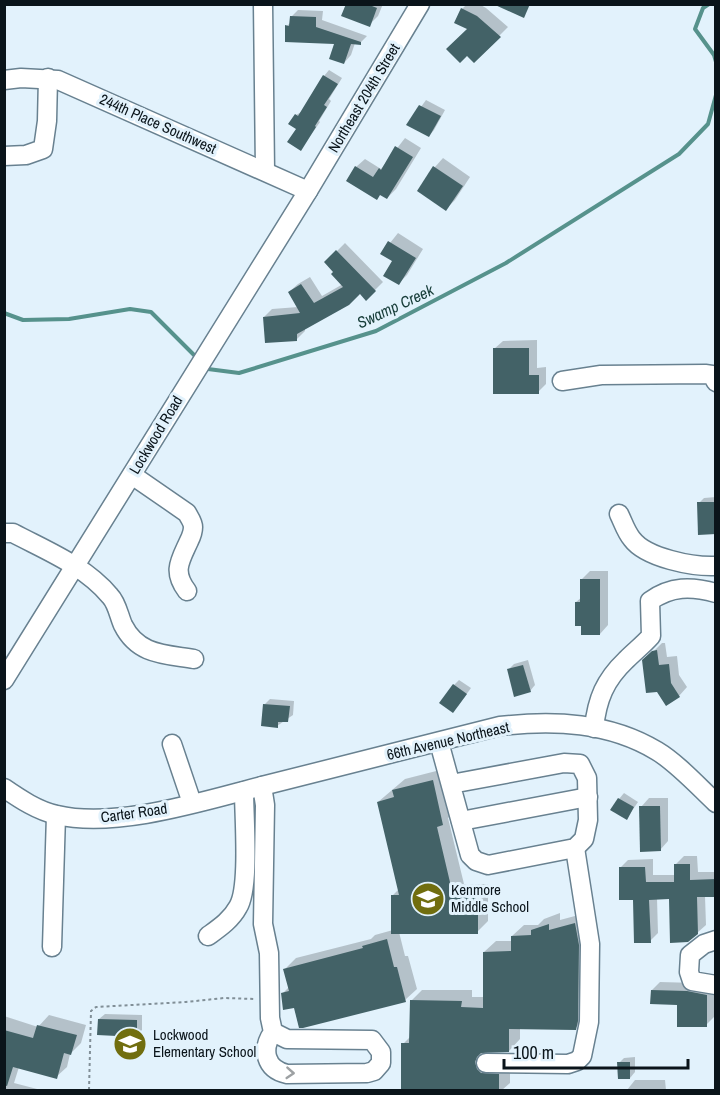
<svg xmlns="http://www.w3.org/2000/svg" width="720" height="1095" font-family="'Archivo Narrow',sans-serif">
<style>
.shadow{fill:#0003}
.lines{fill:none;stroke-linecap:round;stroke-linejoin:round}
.stream{stroke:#56928c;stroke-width:4}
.building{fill:#436267}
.minor-casing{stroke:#688190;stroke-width:21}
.path{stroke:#818f97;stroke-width:2;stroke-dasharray:3 3;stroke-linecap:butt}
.minor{stroke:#fff;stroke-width:18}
.oneway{stroke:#9da1a3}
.labels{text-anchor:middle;stroke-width:6;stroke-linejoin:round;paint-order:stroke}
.street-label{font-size:15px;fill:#0a141a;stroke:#e2f2fc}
.poi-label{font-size:15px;fill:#0a141a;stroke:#e2f2fc;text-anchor:start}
.water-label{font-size:16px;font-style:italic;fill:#173d39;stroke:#e2f2fc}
</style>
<rect width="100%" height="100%" fill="#e2f2fc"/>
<g class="shadow">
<path d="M347 4H383L378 16 369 25Z"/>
<path d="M467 4H479L486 8 508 27 474 61 470 29 462 9Z"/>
<path d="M298 10 323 11 322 20 367 36 360 43H355L351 55 344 63 336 42 287 26 291 22V17Z"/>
<path d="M329 70 342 78 329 99 331 101 319 121 320 122 301 149 296 115 303 111 324 76Z"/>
<path d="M426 100 445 110 434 130 429 136 418 111Z"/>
<path d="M405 138 421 148 396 189 387 198 356 167 365 159 381 169Z"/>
<path d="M443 158 470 177 455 200 446 209 419 191 435 167Z"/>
<path d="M398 233 423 249 407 275 399 283 394 261 382 253Z"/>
<path d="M345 243 383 282 366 299 360 292 305 328V331L297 339 264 317 272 309 298 307 289 292 298 284 310 277 322 296 343 284 326 262Z"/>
<path d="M537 340V368L546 367V384L538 392 494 349 503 341Z"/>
<path d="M716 497V533L699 503 704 498Z"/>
<path d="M590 571H608V625L600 634 582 625 576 602 582 597V579Z"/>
<path d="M662 643H665L667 657 677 656 679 675 687 687 679 696 658 691 644 661Z"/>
<path d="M528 660 535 685 530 691 508 670 514 664Z"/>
<path d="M459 680 471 688 458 706 454 685Z"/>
<path d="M270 699 294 701 293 715 277 726 264 705Z"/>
<path d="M444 769 454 812 448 818 464 884H488V921L477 932H399L405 956H408L417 989 405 1000 295 1006 282 994 289 987 285 969 296 958 371 939 375 935 393 930V895L399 889 378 802 405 779Z"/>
<path d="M624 793 638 802 627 818 619 799Z"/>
<path d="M649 798H668V841L660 850 641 807Z"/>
<path d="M684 856H697L698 872H716V896H705L706 925 697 933 670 898H657L658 933 650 941 620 868 628 860 653 859V875H676V864Z"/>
<path d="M560 913V920L586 913 587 1017 575 1028H520V1039L509 1051 487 1052V1057L510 1064V1083L502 1090H402L403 1044 411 1036V1001L422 990H472V997H484V952L496 941H512V936L524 925H538L544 919Z"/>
<path d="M660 982 696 983 714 987V1017L706 1025 678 1003 652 990Z"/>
<path d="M105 1014 142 1015V1030L136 1035 99 1019Z"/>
<path d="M49 1015 86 1025 81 1043 70 1054 67 1067 56 1077 19 1067 14 1083 41 1090H4V1016L38 1027Z"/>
<path d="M635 1057V1072L630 1078 619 1063 624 1058Z"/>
<path d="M635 1080H665L666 1090H627Z"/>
</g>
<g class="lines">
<g class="stream">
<path d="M709 4 703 8 695 29 714 55 716 62"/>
<path d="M4 313 23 320 69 319 130 309 151 312 198 359"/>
<path d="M205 366 208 369 239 373 376 331 506 263 679 154 708 124 716 95"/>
</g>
</g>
<g class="building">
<path d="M346 4H367L377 8 370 27 341 16Z"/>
<path d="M493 4H530L524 18Z"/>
<path d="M461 8 477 16 501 37 474 63 467 56 460 63 446 49 467 29 454 23Z"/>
<path d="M290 16 316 17V27L361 42V45L351 44 344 64 329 59 334 44 285 42V25L289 26Z"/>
<path d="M323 75 338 84 324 105 327 107 315 126 316 127 301 151 287 142 296 129 288 124 295 114 298 116Z"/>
<path d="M419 105 441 116 429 137 406 125Z"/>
<path d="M395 146 413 157 387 199 380 195 377 200 346 181 355 166 373 177 379 168 381 170Z"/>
<path d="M433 166 463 186 446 211 417 191Z"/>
<path d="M388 241 416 258 399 285 383 276 392 261 380 254Z"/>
<path d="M336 250 376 291 366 301 360 294 349 305 297 334V341L265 343 263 317 300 313 288 292 301 284 314 303 343 287 331 274 333 272 324 262Z"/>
<path d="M493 348H529V375H539V394H493Z"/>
<path d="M697 502H716V534L698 535Z"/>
<path d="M580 579H600V635H581V626H575V602H580Z"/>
<path d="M657 650 659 665 669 664 671 683 680 697 666 706 657 692 646 693 642 660 652 651Z"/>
<path d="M523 665 531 692 514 697 507 669Z"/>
<path d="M453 684 467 694 453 713 439 703Z"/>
<path d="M263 704 290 706 288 722H278V728L261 726Z"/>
<path d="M433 780 443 825 437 827 453 895H478V934H391V895H399L377 802 394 797 392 790Z"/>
<path d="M618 798 634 807 627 820 610 810Z"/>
<path d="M639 806H660L661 851 640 852Z"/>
<path d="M674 864H690V880L716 879V897H697L698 934 688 942 670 943 669 899 649 900 651 943H634L633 900H619V867H645L646 882H674Z"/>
<path d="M575 923 579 945 578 1021 576 1030 509 1029V1052L481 1053 477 1057 475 1062 477 1069 481 1073 499 1074V1090H401V1043H409L410 1000 462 1001 461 1007 483 1008V952L511 951V936L531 935V930L549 924V930Z"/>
<path d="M387 939 394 967H397L406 1002 303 1028H299L294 1008 283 1010 281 993 289 991 283 969 363 948 362 946Z"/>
<path d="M651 990 687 991 707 995V1027H677V1005L650 1004Z"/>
<path d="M98 1019 137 1020V1037L97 1035Z"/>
<path d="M37 1025 77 1035 71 1055 64 1053 57 1079 13 1067 7 1086 4 1085V1030L33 1038Z"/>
<path d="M617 1062H630V1079H618Z"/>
</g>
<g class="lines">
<g class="minor-casing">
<g id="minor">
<path d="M263 4 265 171"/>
<path d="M4 80 21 78 58 80 308 191"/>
<path d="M4 156 26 155 43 149 47 121 48 78"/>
<path d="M562 381 601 375 705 374 712 375 716 382"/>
<path d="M132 475 187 513C189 517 193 522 193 527 193 531 191 537 189 541 180 561 172 571 187 591"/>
<path d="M619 514C623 522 626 532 632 539 646 558 693 567 716 566"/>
<path d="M4 533H13C47 551 85 566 110 596 117 603 119 616 123 625 138 655 164 654 194 659"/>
<path d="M4 680 308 191 420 4"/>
<path d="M594 728C597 699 605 680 626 660 635 651 643 645 651 636L650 601C671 586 691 586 716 593"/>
<path d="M439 742 470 855 476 861 488 865 575 848 584 839 588 820 587 778 580 764 564 763 451 784"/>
<path d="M172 744 192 803"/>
<path d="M262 786 265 805 263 924 269 953 270 1018 273 1032 287 1039 372 1040 381 1052V1063L374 1071 367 1073 287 1074C265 1069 261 1049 273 1032"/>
<path d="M4 788C20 799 38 811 57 815 116 829 204 801 262 786 341 766 421 746 500 726 554 720 609 722 657 751 677 763 698 786 716 803"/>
<path d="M461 821 588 797"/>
<path d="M208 936C219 928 231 920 238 907 250 888 244 817 244 791"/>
<path d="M716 940 704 944 690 955 689 972 692 981 716 985"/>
<path d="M52 947 56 815"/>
<path d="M486 1063 568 1064 577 1061 582 1056 589 1022 590 944 575 848"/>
</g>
</g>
<path class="path" d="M89 1090 91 1011 96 1007 186 1002 224 998 255 999"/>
<use href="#minor" class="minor"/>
</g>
<defs><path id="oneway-chevron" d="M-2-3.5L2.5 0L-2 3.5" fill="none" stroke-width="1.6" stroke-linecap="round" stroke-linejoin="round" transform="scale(1.5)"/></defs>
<use class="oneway" href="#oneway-chevron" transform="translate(290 1073) rotate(4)"/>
<defs>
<g id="school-disc" transform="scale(1.725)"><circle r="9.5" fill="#716e0f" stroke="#e2f2fc"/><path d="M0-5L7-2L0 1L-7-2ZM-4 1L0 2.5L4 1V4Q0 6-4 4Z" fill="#fff"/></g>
</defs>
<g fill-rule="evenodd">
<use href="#school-disc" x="428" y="899"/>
<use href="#school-disc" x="130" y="1044"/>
</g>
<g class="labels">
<g class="street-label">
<text transform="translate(364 98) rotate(-59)" y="5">Northeast 204th Street</text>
<text transform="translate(158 124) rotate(24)" y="5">244th Place Southwest</text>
<text transform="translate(156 435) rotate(-59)" y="5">Lockwood Road</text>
<text transform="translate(448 741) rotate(-13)" y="5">66th Avenue Northeast</text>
<text transform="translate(134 813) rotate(-8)" y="5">Carter Road</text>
</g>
<g class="poi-label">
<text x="451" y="895">Kenmore<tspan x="451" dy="17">Middle School</tspan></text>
<text x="153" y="1040">Lockwood<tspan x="153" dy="17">Elementary School</tspan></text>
</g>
<g class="water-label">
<text transform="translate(395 306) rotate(-25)" y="6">Swamp Creek</text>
</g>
</g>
<rect width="720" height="1095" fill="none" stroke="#0a141a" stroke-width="12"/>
<path d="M504 1059v9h184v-9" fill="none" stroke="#0a141a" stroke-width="3"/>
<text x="513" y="1059" font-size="18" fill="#0a141a" stroke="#e2f2fc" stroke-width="4.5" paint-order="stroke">100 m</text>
</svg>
